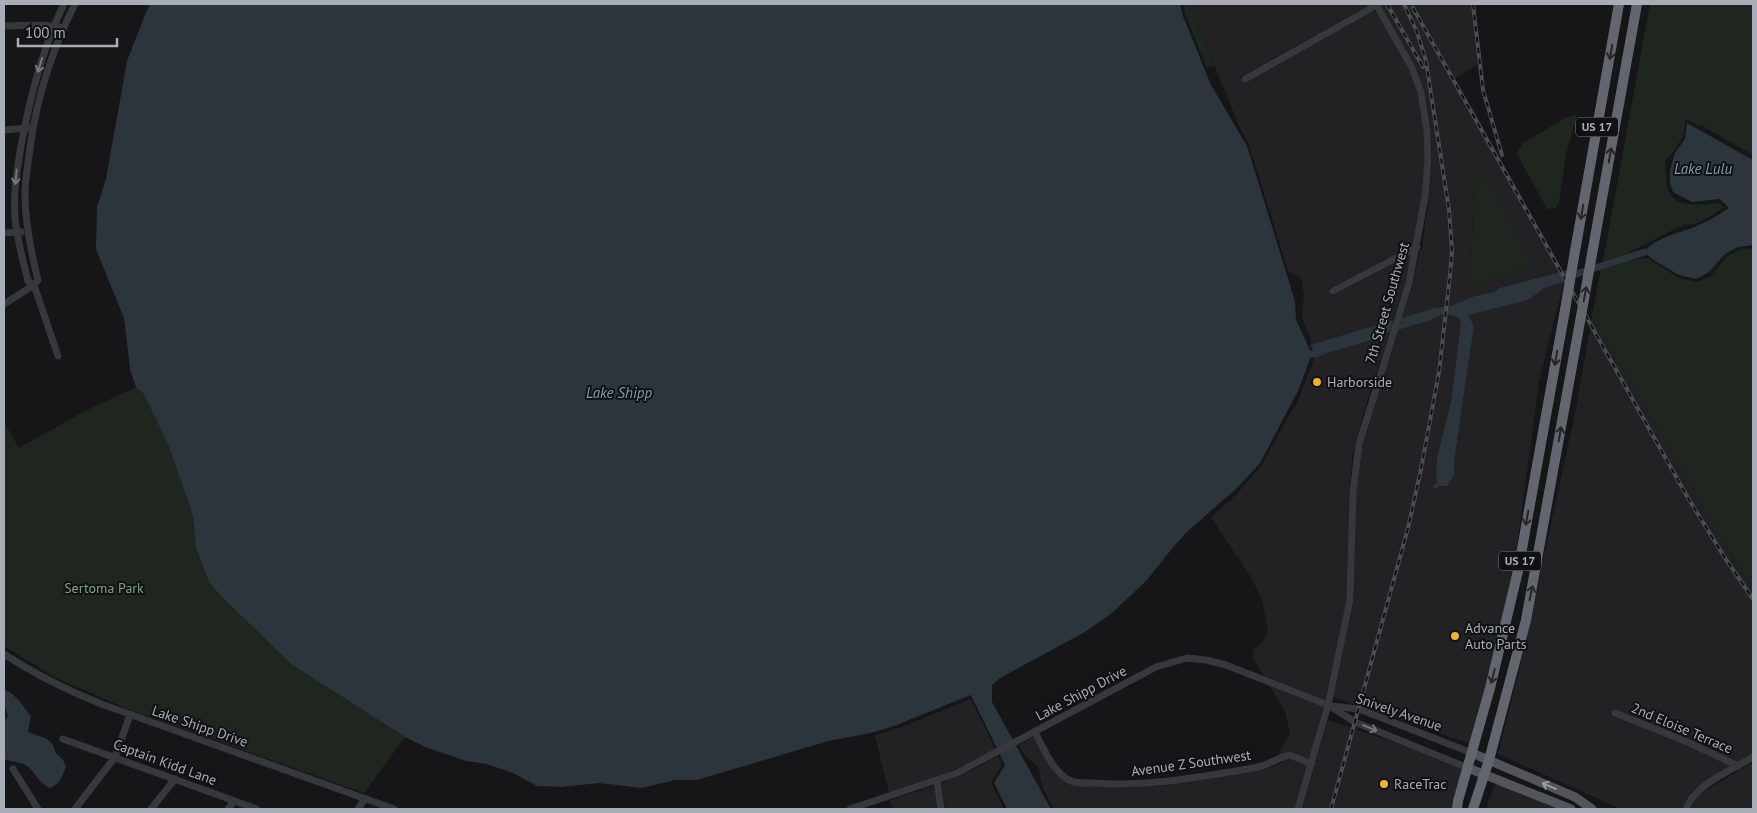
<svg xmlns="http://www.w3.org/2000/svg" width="1757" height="813" font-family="'PT Sans',sans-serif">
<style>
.built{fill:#222225;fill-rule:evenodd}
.green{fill:#1e261f}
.water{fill:#2c353c}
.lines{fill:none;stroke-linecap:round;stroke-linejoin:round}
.canal{stroke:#2c353c;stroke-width:7}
.minor{stroke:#37383d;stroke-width:7}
.major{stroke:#53555c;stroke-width:9}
.highway{stroke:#63666e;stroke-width:10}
.rail-casing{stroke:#4a4c52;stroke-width:4}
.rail{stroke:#111113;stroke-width:2;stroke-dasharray:5.5;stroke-linecap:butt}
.highway-bridge{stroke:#63666e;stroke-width:10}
.oneway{stroke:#26262a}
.oneway2{stroke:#757881}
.oneway3{stroke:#979ba6}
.poi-dot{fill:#f2b134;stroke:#111113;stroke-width:2}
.labels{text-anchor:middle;stroke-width:4;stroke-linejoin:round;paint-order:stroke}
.shield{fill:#111113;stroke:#7b7e86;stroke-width:1}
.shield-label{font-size:12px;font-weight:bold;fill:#a8adb8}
.street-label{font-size:14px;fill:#a8adb8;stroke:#111113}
.poi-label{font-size:14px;fill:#a8adb8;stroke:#111113;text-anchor:start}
.park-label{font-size:14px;fill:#7fa381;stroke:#111113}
.water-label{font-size:15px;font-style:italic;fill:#7f9bb3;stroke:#111113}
</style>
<rect width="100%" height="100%" fill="#161618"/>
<g class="built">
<path d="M1189 4H1371L1240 77 1244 83 1376 10 1409 70 1418 92 1424 131 1425 161 1422 196 1414 244 1329 289 1332 296 1412 253 1406 281 1393 320 1310 345 1311 340 1302 317 1304 295 1301 278 1288 271 1249 145 1240 128Z"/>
<path d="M1380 4H1475L1480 63 1454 79 1473 109 1563 271 1499 288 1495 292 1475 296 1450 306 1434 308 1402 318 1413 284 1420 250 1422 249 1429 197 1432 162 1431 131 1425 91 1415 67ZM1480 171 1505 208 1532 265 1471 287 1473 210 1472 182Z"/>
<path d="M1565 277 1539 382 1512 583 1471 744 1333 697 1354 601 1356 493 1360 455 1370 417 1398 330 1428 321 1444 314 1458 317 1461 322 1451 401 1437 458 1436 471 1437 482 1434 485 1443 487 1454 475V462L1474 326 1468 315 1528 300 1556 280Z"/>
<path d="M1591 322 1600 337 1608 343 1737 565 1753 585V753L1737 762 1691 739 1613 709 1611 715 1689 746 1730 766 1693 790 1685 801 1682 809H1621L1498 754 1516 683 1574 419Z"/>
<path d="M1390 332 1363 414 1353 453 1349 492 1347 600 1325 700 1264 676 1253 658V650L1263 642 1268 631 1262 599 1250 576 1211 517 1235 496 1262 465 1289 415 1297 403 1314 359 1336 347 1367 336H1375Z"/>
<path d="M1270 686 1323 707 1309 759 1291 751 1278 756 1290 734 1285 711Z"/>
<path d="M971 699 995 749 956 769 889 793 875 735 896 729Z"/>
<path d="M1328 720 1396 743 1464 770 1453 809H1302Z"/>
<path d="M1034 737 1044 757 1057 776 1081 786 1130 788 1170 785 1254 772 1275 766 1290 759 1308 766 1294 809H1054L1043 789 1038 767 1024 754 1019 745Z"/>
<path d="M998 756 1002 765 991 782 1004 809H945L941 783 973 770Z"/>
<path d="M1753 762V809H1690L1694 800 1702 793Z"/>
<path d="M1495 783 1561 809H1486Z"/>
<path d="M934 786 938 809H893L890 800Z"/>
</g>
<g class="green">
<path d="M1183 4H1189L1214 66 1207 68 1186 16Z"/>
<path d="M1650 4H1753V155L1701 125 1700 127 1689 120 1685 121 1683 137 1671 155 1665 160C1666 170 1665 183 1669 192 1677 209 1704 204 1719 203L1724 207C1714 213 1697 228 1685 224L1624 255 1603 261Z"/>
<path d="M1577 114 1566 155 1559 202 1556 208 1547 209 1517 154 1522 144 1565 118Z"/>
<path d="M1480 170 1505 208 1532 265 1471 287 1473 210 1472 182Z"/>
<path d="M1753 248V585L1737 565 1608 343 1600 337 1591 322 1601 267 1622 261 1647 258 1679 278 1697 282 1711 276 1727 256 1739 250Z"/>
<path d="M136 387 143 393 168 444 193 516V526L209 582 222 597 291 664 405 737 364 793 125 708 54 677 4 646V422L19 448 83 412Z"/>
</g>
<g class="water">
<path d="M151 4H1180L1183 16 1211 85 1247 146 1295 301 1296 320 1312 354 1298 391 1260 463 1237 488 1189 530 1174 546 1147 580 1112 613 1085 632 1000 678 992 685V702L1051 809H1007L994 783 1005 765 971 695 894 726 871 733 828 741 697 780H675L642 788 599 783 561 787 537 786 513 773 487 764 466 761 425 747 405 737 291 664 222 597 209 582 196 547 193 516 168 444 143 393 136 387 130 369 124 318 96 249 97 207 106 179 127 61 146 12Z"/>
<path d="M1687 123 1753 160V245L1738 247 1725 254 1708 273 1696 279 1679 275 1652 259 1645 252C1653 237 1686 232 1701 224 1711 220 1720 214 1729 208L1720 199 1692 202 1673 192 1670 183V171L1675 153 1685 139Z"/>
<path d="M1568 270 1567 277 1556 280 1528 300 1468 315 1474 326 1454 462V475L1447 486H1440L1434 489 1432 487 1437 482 1436 471 1437 458 1451 401 1461 322 1458 317 1444 314 1428 321 1398 330 1402 318 1434 308 1450 306 1475 296 1494 292 1499 288Z"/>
<path d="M1393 320 1390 332C1382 334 1374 335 1366 337 1347 341 1331 351 1314 359L1315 353 1310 345Z"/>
<path d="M4 690C16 693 23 707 31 716L28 732 45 738 52 743 56 753 63 760 66 767C62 777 60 784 50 788 39 784 36 773 27 766 24 763 9 761 4 759V721L8 717 4 702Z"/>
</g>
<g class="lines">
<g class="canal">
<path d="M1545 284 1645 252"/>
<path d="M1312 354 1379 334"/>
</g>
<g class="minor">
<path d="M4 26C24 26 44 23 64 28"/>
<path d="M1245 79 1377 5"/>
<path d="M4 130 28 128"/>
<path d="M4 233 21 232"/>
<path d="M1333 291 1417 247"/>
<path d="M4 304 34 285 38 280C31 252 25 224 25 194 25 176 29 159 31 141 38 94 54 46 75 4"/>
<path d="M58 356 34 285 28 281C23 260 17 240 15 218 13 193 17 170 21 146 30 96 42 49 64 4"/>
<path d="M4 654C36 675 69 691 104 705L394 809"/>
<path d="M1331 706 1359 709 1472 753"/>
<path d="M1615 713 1690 743 1738 766"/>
<path d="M1035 732C1044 749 1051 768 1067 779 1075 784 1085 783 1094 783 1148 787 1201 777 1254 768 1267 766 1277 758 1290 755L1312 764"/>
<path d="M63 739 257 809"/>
<path d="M13 769 38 809"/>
<path d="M937 781 941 809"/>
<path d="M75 809 115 757 130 715"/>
<path d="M151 809 175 779"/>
<path d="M228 809 234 801"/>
<path d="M358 809 365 799"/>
<path d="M850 809 957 773 1156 667 1187 658 1206 660 1226 665 1328 705 1355 722 1468 768"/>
<path d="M1298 809 1328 705 1350 600 1353 492 1359 444 1409 283 1425 197 1428 161 1427 131 1421 92 1412 68 1376 4"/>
<path d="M1686 809C1694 785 1732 770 1753 757"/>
</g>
<g class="major">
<path d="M1472 753 1575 797 1592 809"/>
<path d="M1468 768 1571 809"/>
</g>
<g class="highway">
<path d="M1575 251 1619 4"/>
<path d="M1592 254 1637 4"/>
<path d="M1457 809 1458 801 1490 688 1518 571 1565 310"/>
<path d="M1473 809 1489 760 1526 620 1578 333"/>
</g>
<g class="rail-casing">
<g id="rail">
<path d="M1387 4 1423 67"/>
<path d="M1473 4 1483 90 1502 155"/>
<path d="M1413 8 1688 498 1725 558 1753 599"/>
<path d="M1331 809 1408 528 1421 469 1439 372 1450 275 1452 251 1449 210 1426 61 1417 32 1404 4"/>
</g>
</g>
<use href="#rail" class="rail"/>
<g class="highway-bridge">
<path d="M1565 310 1575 251"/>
<path d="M1578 333 1592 254"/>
</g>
</g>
<defs><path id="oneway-shaft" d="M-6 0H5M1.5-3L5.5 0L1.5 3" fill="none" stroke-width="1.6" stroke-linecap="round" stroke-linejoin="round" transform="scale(1.25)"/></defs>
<g class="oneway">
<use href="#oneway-shaft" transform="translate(1611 52) rotate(100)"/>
<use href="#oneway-shaft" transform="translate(1610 155) rotate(-80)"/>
<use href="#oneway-shaft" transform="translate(1582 212) rotate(100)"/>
<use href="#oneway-shaft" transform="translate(1585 294) rotate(-80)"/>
<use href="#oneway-shaft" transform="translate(1556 358) rotate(100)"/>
<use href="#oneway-shaft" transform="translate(1560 434) rotate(-80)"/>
<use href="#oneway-shaft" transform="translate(1527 518) rotate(100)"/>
<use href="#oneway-shaft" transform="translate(1531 593) rotate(-78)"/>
<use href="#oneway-shaft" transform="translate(1493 676) rotate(104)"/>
</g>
<g class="oneway2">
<use href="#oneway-shaft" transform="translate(40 65) rotate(107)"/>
<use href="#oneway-shaft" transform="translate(16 177) rotate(95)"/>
<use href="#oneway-shaft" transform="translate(1370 728) rotate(22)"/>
</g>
<use class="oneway3" href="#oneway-shaft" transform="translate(1549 786) rotate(-157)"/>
<g class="poi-dot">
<circle cx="1317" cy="382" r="5"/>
<circle cx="1455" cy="636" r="5"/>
<circle cx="1384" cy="784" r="5"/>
</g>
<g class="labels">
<g class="shield">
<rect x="1576" y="117.5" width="42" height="19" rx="4"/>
<rect x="1499" y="551.5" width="42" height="19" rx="4"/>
</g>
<g class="shield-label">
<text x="1597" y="131">US 17</text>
<text x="1520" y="565">US 17</text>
</g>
<g class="street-label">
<text transform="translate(1387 303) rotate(-74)" y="5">7th Street Southwest</text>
<text transform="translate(1081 693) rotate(-28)" y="5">Lake Shipp Drive</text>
<text transform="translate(1399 712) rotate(19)" y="5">Snively Avenue</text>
<text transform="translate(200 726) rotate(19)" y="5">Lake Shipp Drive</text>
<text transform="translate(1682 728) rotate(23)" y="5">2nd Eloise Terrace</text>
<text transform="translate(165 762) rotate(20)" y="5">Captain Kidd Lane</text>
<text transform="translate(1191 763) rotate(-8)" y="5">Avenue Z Southwest</text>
</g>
<g class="poi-label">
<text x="1327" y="387">Harborside</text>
<text x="1465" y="633">Advance<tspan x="1465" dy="16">Auto Parts</tspan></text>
<text x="1394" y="789">RaceTrac</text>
</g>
<g class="park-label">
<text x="104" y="593">Sertoma Park</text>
</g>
<g class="water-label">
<text x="1703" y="174">Lake Lulu</text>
<text x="619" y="398">Lake Shipp</text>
</g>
</g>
<rect width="1757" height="813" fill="none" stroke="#a8adb8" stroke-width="10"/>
<path d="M18 38v8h99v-8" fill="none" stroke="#a8adb8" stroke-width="2.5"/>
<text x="25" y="38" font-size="15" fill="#a8adb8" stroke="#111113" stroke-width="4" paint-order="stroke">100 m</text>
</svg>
